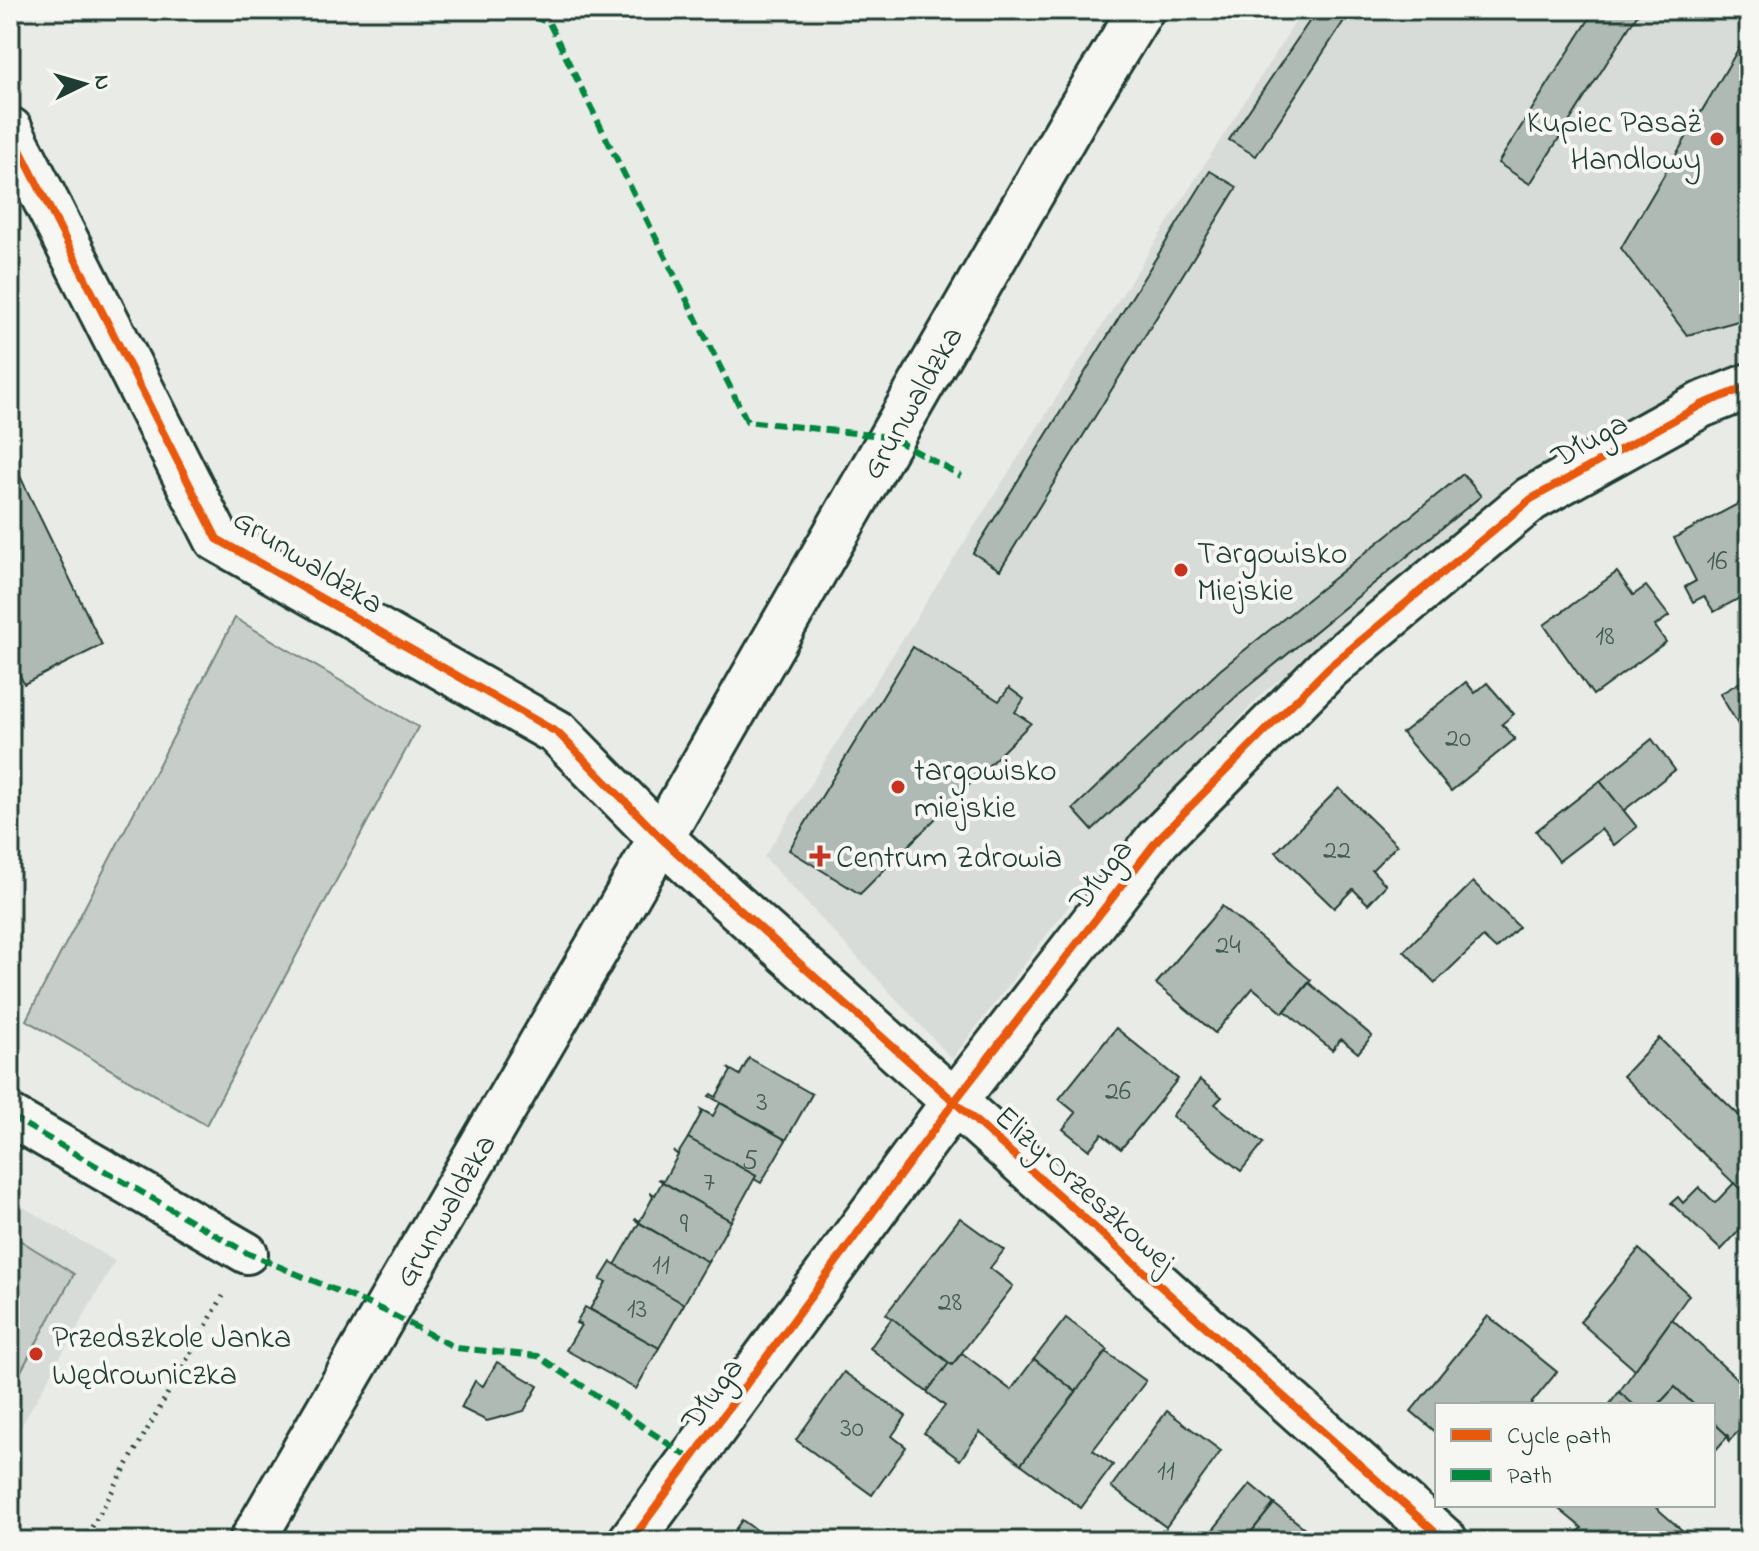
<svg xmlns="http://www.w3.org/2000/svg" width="1759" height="1551" font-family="'Indie Flower',sans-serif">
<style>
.built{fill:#d8dcd8}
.green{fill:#c7cec9;stroke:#73867e;stroke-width:2}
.building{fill:#b0bab5;stroke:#1f3d34;stroke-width:2}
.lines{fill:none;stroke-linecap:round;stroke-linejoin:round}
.pedestrian-casing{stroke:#1f3d34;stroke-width:46}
.minor-casing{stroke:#1f3d34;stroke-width:50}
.secondary-casing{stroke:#1f3d34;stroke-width:50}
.path{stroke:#1f3d34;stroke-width:5;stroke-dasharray:2 6;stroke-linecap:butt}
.pedestrian{stroke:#f6f6f2;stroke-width:40}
.minor{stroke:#f6f6f2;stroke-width:44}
.secondary{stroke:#f6f6f2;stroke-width:44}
.quiet{stroke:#00873e;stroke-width:6;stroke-dasharray:12 6;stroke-linecap:butt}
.cycleway-casing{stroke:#f6f6f2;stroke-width:13}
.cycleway{stroke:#e8590c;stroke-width:8}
.poi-dot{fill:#c8321e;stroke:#f6f6f2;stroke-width:3}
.labels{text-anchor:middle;stroke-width:8;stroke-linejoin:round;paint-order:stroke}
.number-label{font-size:28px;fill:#435c54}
.poi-label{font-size:32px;fill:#1f3d34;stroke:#f6f6f2;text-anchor:start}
.street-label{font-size:32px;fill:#1f3d34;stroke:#f6f6f2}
</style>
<rect width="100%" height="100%" fill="#e9ebe7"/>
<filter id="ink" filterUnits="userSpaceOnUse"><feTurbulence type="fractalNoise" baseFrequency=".0125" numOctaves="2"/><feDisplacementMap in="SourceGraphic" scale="16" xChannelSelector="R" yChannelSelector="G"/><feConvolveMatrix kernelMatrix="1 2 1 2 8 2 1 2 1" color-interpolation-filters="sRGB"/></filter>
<g filter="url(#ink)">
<g class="built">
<path d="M1303 10H1749V364L1567 448 1264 692 1072 902 952 1059 764 857Z"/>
<path d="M10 1199 115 1261 10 1446Z"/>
</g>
<g class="green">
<path d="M235 618 418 727 206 1125 26 1020Z"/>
<path d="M10 1234 74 1274 10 1391Z"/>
</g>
<g class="building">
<path d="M1317 10H1351L1256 156 1229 140Z"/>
<path d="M1595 10H1640L1530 184 1498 163Z"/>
<path d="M1749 31V318L1687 335 1621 248Z"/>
<path d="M1210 171 1237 187 1000 570 973 553Z"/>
<path d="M17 470 102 645 24 684 13 661 10 662V474Z"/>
<path d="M1463 474 1481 496 1240 693 1092 830 1073 809 1220 670Z"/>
<path d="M1749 498V593L1714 612 1704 596 1693 602 1685 587 1696 581 1674 538Z"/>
<path d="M1617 572 1633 595 1646 586 1669 616 1655 626 1666 642 1593 695 1544 625Z"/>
<path d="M913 647 999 701 1009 688 1024 699 1015 712 1031 723 860 894 789 850Z"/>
<path d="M1749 677V743L1720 694Z"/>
<path d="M1466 682 1475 693 1487 683 1514 714 1502 724 1515 739 1451 791 1402 733Z"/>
<path d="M1652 739 1675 770 1623 811 1600 781Z"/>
<path d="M1600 781 1637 827 1614 845 1601 829 1559 861 1536 831Z"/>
<path d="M1339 788 1397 845 1372 870 1386 885 1368 904 1353 889 1334 908 1276 852Z"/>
<path d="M1473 882 1519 927 1496 949 1483 937 1435 983 1404 951Z"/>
<path d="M1222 906 1311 980 1283 1013 1253 988 1215 1033 1156 984Z"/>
<path d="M1309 983 1372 1036 1358 1053 1341 1039 1332 1050 1285 1011Z"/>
<path d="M1116 1028 1178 1079 1121 1149 1102 1134 1089 1150 1063 1129 1076 1113 1059 1099Z"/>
<path d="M1659 1038 1749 1125V1198L1623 1076Z"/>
<path d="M749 1058 812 1094 786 1140 709 1096 711 1094 716 1097 731 1071 728 1068 740 1075Z"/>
<path d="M1200 1080 1222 1097 1215 1104 1263 1143 1241 1171 1172 1116Z"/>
<path d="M720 1103 786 1140 761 1183 754 1179 756 1176 688 1138 702 1112 700 1109 713 1116Z"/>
<path d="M688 1138 756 1176 731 1221 658 1179 664 1180 678 1155 673 1151 678 1154Z"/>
<path d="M662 1182 731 1221 708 1262 635 1220 636 1219 640 1221 653 1197 650 1192 655 1195Z"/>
<path d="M1734 1183 1749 1198V1220L1721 1250 1671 1203 1678 1197 1683 1203 1699 1187 1715 1203Z"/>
<path d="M960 1218 1004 1250 990 1268 1013 1286 952 1365 886 1314Z"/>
<path d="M639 1223 708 1262 684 1304 615 1265Z"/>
<path d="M1639 1249 1689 1295 1635 1370 1580 1322Z"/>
<path d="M611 1262 684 1304 659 1348 590 1309 606 1282 600 1280Z"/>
<path d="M585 1307 659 1348 636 1389 566 1350 581 1325 576 1323Z"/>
<path d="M1488 1316 1557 1372 1530 1405H1437V1433L1411 1411Z"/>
<path d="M892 1318 949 1363 927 1392 870 1348Z"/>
<path d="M1066 1318 1108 1350 1076 1392 1034 1359Z"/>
<path d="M1672 1319 1749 1390V1420L1729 1441 1728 1436 1713 1422V1405H1694L1675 1387 1658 1405H1634L1619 1392Z"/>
<path d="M1106 1352 1146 1381 1093 1450 1113 1465 1081 1508 1021 1464Z"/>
<path d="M962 1353 1011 1390 1034 1359 1076 1392 1021 1464 980 1432 960 1460 924 1433 945 1406 927 1392 949 1363 952 1365Z"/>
<path d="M497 1362 538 1386 524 1411 487 1421 461 1408 475 1381 483 1386Z"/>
<path d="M844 1372 906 1416 892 1436 906 1447 872 1495 796 1440Z"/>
<path d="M1675 1387 1694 1405H1658Z"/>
<path d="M1619 1392 1634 1405H1609Z"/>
<path d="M1167 1411 1221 1451 1166 1527 1111 1487Z"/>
<path d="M1713 1422 1728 1436 1713 1453Z"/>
<path d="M1250 1484 1274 1504 1244 1541H1204Z"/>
<path d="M1274 1504 1321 1541H1244Z"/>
<path d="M1554 1505H1653L1691 1538 1688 1541H1571L1582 1528Z"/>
<path d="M742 1520 771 1541H727Z"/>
</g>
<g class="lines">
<g class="pedestrian-casing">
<path id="pedestrian" d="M10 1116 247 1253"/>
</g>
<g class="minor-casing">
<g id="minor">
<path d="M10 130 217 539 558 733 661 838 720 892 1445 1541"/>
<path d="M631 1541 954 1102 1158 839 1329 667 1531 499 1701 405 1749 386"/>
</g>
</g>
<g class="secondary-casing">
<path id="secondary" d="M252 1541 661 838 1074 119 1141 10"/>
</g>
<path class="path" d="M84 1541 223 1296"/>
<use href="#pedestrian" class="pedestrian"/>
<use href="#minor" class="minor"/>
<use href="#secondary" class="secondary"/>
<g class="quiet">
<path d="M516 10 549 23 747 421 890 437 961 476"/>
<path d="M10 1116 247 1253 385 1311 456 1348 538 1356 691 1459"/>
</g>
<g class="cycleway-casing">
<g id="cycleway">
<path d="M10 130 217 539 558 733 661 838 720 892 1445 1541"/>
<path d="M631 1541 954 1102 1158 839 1329 667 1531 499 1701 405 1749 386"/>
</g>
</g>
<use href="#cycleway" class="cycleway"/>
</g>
</g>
<g class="poi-dot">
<circle cx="1717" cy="139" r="8"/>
<circle cx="1181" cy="570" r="8"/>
<circle cx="898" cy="787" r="8"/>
<path d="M816 844h8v8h8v8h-8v8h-8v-8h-8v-8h8z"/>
<circle cx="36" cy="1354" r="8"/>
</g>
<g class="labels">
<g class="number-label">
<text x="1717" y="569">16</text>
<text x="1605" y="644">18</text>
<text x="1458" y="746">20</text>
<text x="1337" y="858">22</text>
<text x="1228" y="953">24</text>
<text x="1118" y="1099">26</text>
<text x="762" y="1110">3</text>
<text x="750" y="1168">5</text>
<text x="709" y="1190">7</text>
<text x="684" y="1232">9</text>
<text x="661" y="1273">11</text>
<text x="950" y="1310">28</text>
<text x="637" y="1317">13</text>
<text x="852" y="1436">30</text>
<text x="1166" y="1479">11</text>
</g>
<g class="poi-label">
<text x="1701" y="132" text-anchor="end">Kupiec Pasaż<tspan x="1701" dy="37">Handlowy</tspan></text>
<text x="1197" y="563">Targowisko<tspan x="1197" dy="37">Miejskie</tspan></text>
<text x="914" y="780">targowisko<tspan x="914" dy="37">miejskie</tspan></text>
<text x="836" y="867">Centrum Zdrowia</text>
<text x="52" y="1347">Przedszkole Janka<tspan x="52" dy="37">Wędrowniczka</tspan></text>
</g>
<g class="street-label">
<text transform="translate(911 402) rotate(-60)" y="11">Grunwaldzka</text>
<text transform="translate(1589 439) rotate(-29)" y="11">Długa</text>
<text transform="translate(309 560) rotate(32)" y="11">Grunwaldzka</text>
<text transform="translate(1100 874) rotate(-52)" y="11">Długa</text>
<text transform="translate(1086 1188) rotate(42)" y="11">Elizy Orzeszkowej</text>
<text transform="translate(444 1210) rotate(-60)" y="11">Grunwaldzka</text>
<text transform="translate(711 1393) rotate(-54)" y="11">Długa</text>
</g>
</g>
<rect width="1759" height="1551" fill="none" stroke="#f6f6f2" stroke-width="40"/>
<rect x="20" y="20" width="1719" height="1511" fill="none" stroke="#1f3d34" stroke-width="3" filter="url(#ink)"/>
<rect x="1435" y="1403" width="280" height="104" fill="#f6f6f2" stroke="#a0aca6" stroke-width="2"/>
<rect x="1451" y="1429" width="40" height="12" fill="#e8590c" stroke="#a0aca6" stroke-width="2"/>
<text x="1507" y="1443" font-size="24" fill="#1f3d34">Cycle path</text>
<rect x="1451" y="1469" width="40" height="12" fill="#00873e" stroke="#a0aca6" stroke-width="2"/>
<text x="1507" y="1483" font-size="24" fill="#1f3d34">Path</text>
<g transform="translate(84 84) rotate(85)" stroke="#f6f6f2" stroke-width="6" paint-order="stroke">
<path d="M0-6L14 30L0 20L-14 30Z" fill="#1f3d34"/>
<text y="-12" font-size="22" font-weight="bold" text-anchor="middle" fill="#1f3d34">N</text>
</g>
</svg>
